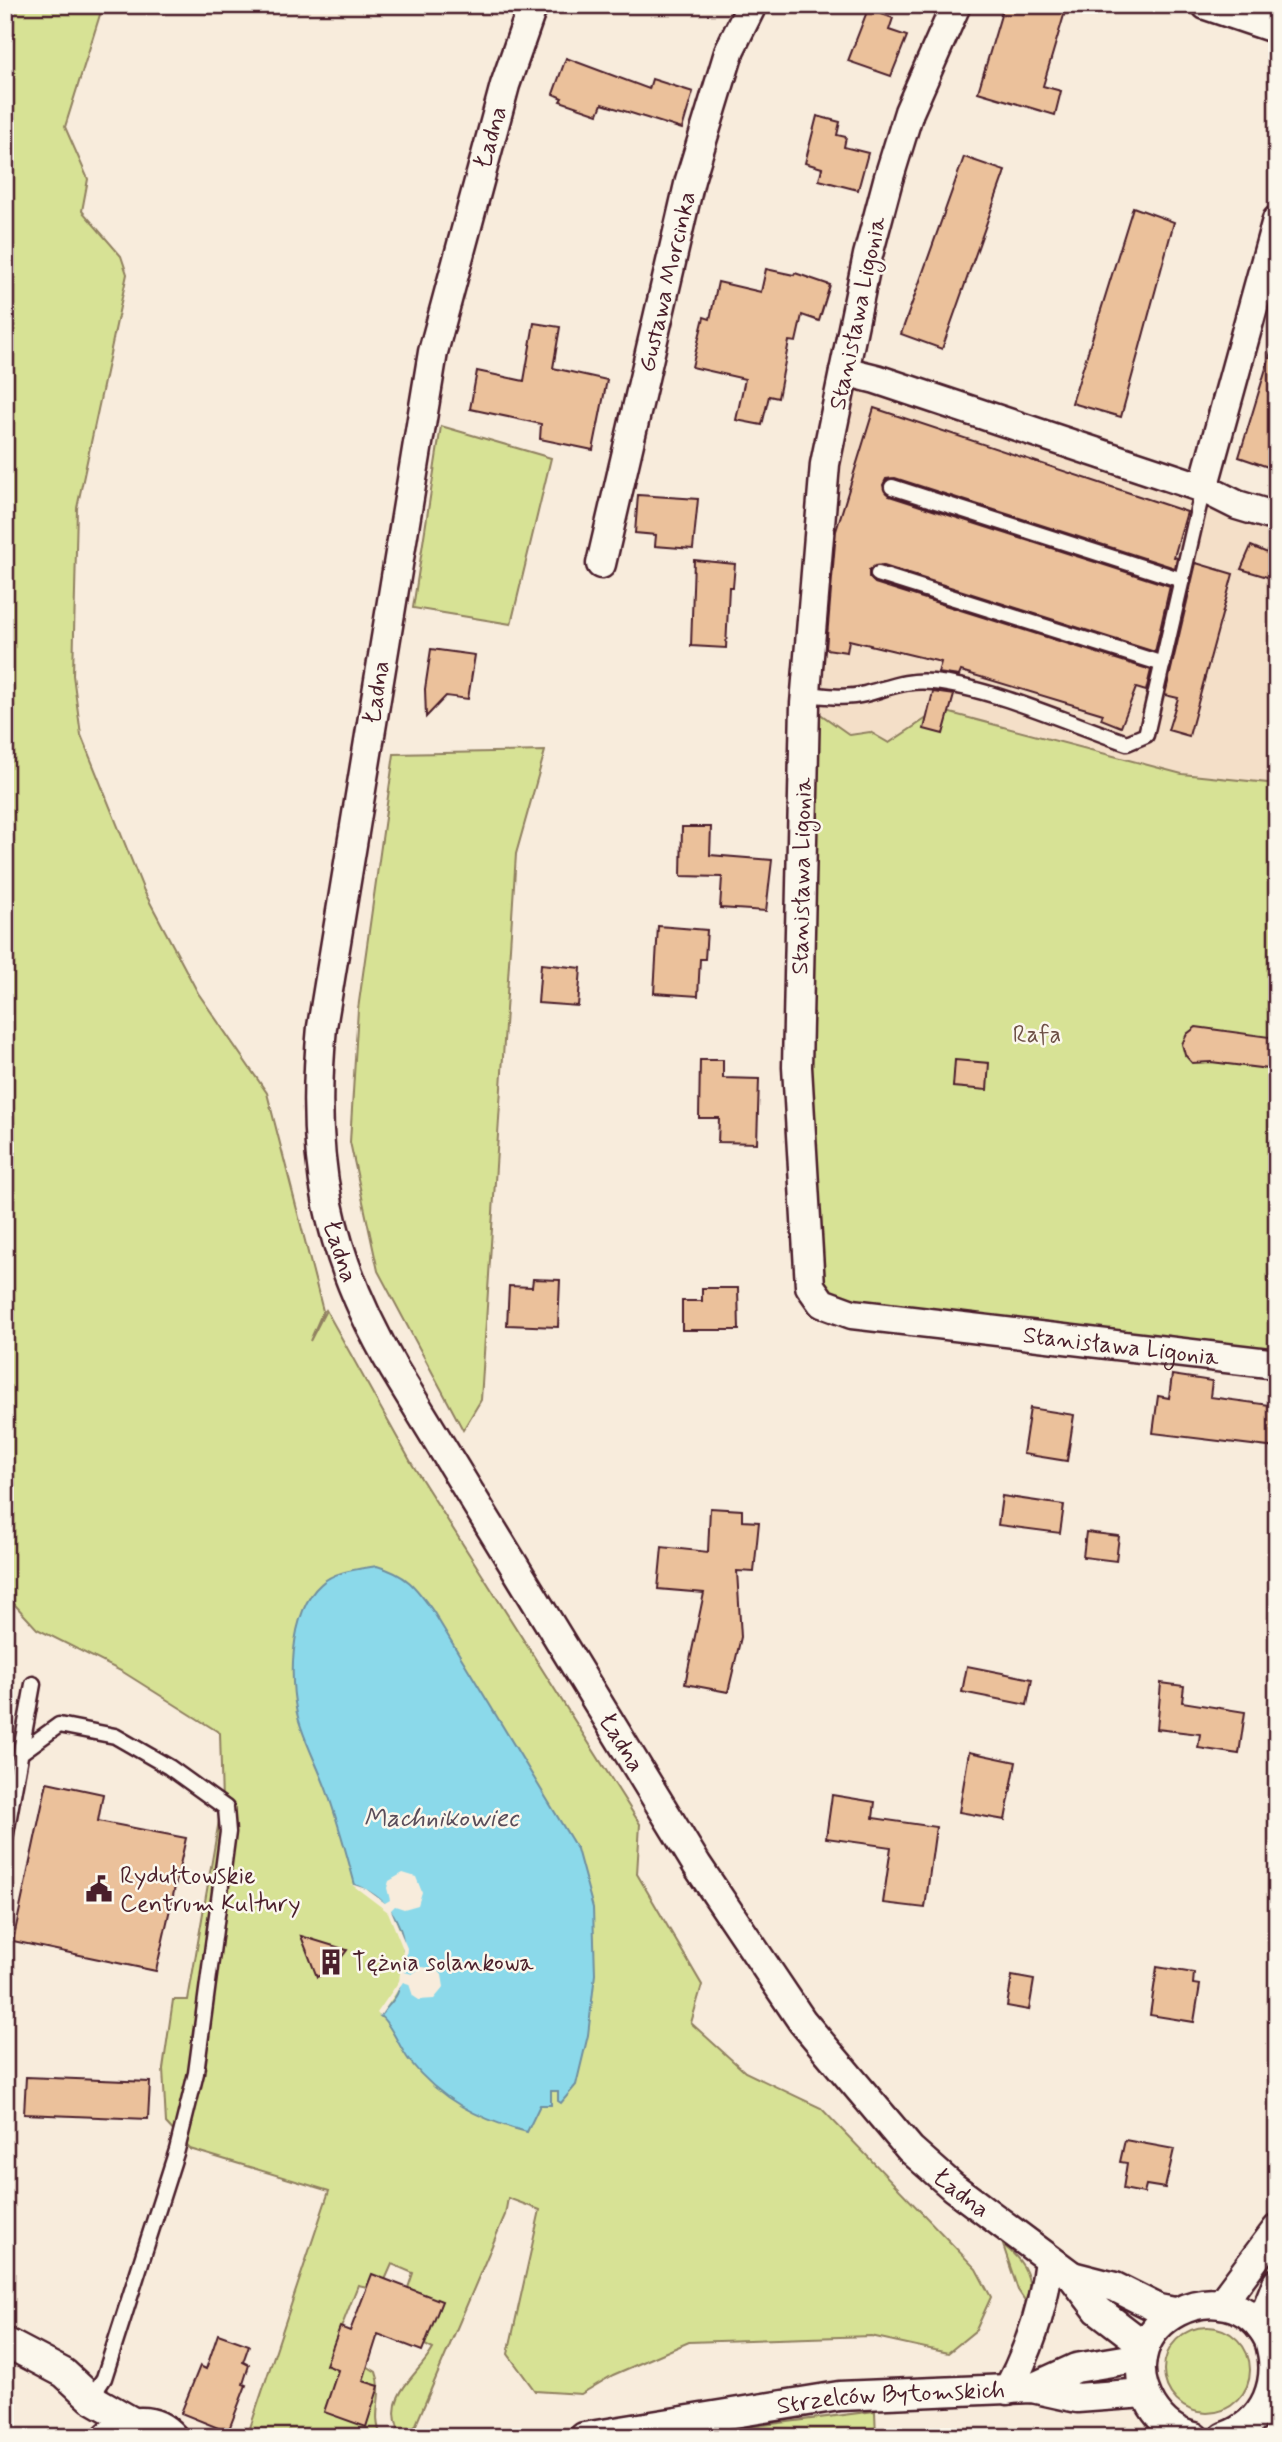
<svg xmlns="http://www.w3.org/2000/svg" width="1282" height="2442" font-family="Mynerve,sans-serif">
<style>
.built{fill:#f4dfc8}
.green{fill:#d7e295;stroke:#908060;stroke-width:2}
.water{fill:#8bd9ea;stroke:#718f9e;stroke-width:2}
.pier{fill:#f8ecdc}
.building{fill:#ebc19b;stroke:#4a1f2b;stroke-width:2}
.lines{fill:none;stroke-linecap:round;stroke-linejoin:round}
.lane-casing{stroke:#4a1f2b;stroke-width:19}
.street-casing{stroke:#4a1f2b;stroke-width:33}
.lane{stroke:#fbf7ec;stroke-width:14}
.street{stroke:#fbf7ec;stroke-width:28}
.labels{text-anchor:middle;stroke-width:5;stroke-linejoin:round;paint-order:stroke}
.street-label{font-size:24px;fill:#4a1f2b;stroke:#fbf7ec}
.park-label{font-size:24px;fill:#6d5046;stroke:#fbf7ec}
.poi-label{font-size:24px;fill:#4a1f2b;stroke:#fbf7ec;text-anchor:start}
.water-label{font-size:26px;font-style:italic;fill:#5a4e5b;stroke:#fbf7ec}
</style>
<rect width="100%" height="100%" fill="#f8ecdc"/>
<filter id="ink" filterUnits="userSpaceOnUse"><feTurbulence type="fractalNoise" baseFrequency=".0143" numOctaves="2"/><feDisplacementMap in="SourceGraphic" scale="14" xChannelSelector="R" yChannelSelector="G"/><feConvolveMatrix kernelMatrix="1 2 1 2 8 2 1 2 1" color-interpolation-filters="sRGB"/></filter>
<g filter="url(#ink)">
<path class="built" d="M844 371 1277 517V784L1182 774 939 710 889 744 880 736 860 732 850 735 816 711Z"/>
<g class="green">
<path d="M5 5H103L65 127 88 179 82 211 121 256 127 274 77 508 73 675 81 735 144 891 198 993 267 1093 323 1311 310 1341 326 1310 412 1464 640 1824 637 1874 702 1985 691 2023 745 2072 821 2108 976 2269 991 2297 976 2330 948 2353 871 2336 689 2342 613 2375 581 2394 535 2391 508 2354 540 2210 508 2198 505 2215 415 2427 409 2431 398 2428C385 2393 418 2376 433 2349L425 2345 441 2302 408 2288 413 2273 392 2264 385 2280 367 2287 358 2285 326 2366 346 2370 365 2365 376 2372C385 2394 370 2416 382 2437H247L329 2191 190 2149 166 2123 163 2069 173 2000H188L222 1803 220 1733 123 1672 37 1629 5 1594Z"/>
<path d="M441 426 551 458 511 624 413 608Z"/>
<path d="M939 710 1182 774 1277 784V1364L852 1314 807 1267 816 711 850 735 870 732 889 743Z"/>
<path d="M545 751 516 854 481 1400 463 1430 378 1271 350 1142 358 1009 394 754Z"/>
<path d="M1003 2245C1027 2263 1032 2279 1030 2308L1018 2290Z"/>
<circle cx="1207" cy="2370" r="43"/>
<path d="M875 2411 876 2437H699V2433Z"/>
</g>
<path class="water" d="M377 1566C407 1575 415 1586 433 1611L577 1849 593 1908 595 1974 588 2035 576 2085 561 2103 558 2101V2091H551V2105H540L527 2132C480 2120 440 2100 409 2060 400 2049 390 2022 380 2016 385 2009 393 2002 397 1994 400 1988 400 1979 402 1973 410 1932 394 1901 355 1885 347 1855 339 1826 329 1797 321 1773 309 1751 301 1727 287 1689 289 1612 321 1584 334 1571 359 1569 377 1566Z"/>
<path class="pier" d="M403 1873 416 1877 422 1892 418 1905 404 1909 395 1906 391 1910 407 1948 405 1972 412 1974 422 1967 437 1969 442 1975 444 1987 434 1999 419 2000 413 1996 409 1984 403 1982 380 2016 377 2013 399 1981 403 1949 388 1912 351 1884 366 1889 385 1903 390 1900 387 1888 389 1881Z"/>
<g class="building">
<path d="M1004 5H1067L1043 86 1061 91 1055 115 978 92Z"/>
<path d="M868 9 893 18 889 30 907 36 891 76 848 61Z"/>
<path d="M566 58 649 89 652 79 693 92 682 129 602 104 598 114 560 101 562 98 553 94Z"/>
<path d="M817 116 840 122 837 135 846 137 844 147 868 153 858 190 819 180 822 168 805 163Z"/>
<path d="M964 157 1005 171 942 349 901 334Z"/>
<path d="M1133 207 1174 222 1121 417 1072 403Z"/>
<path d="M766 269 794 275 795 273 830 285 819 321 802 315 796 342 789 341 778 398 769 396 762 425 736 420 745 379 692 367 704 317 710 319 718 282 761 292Z"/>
<path d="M534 323 560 327 553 368 607 380 593 450 540 439 541 424 470 409 477 371 524 381Z"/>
<path d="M1271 352 1277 353V470L1239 457Z"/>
<path d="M874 408 1187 512 1174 557 1177 558 1175 568 895 478 886 479 883 485 889 496 1170 586 1155 652 881 565 869 570V577L875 583 1151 670 1146 691 1136 688 1121 727 1101 719 1103 714 961 671 959 676 938 673 941 662 849 640 847 652 826 649 836 531Z"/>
<path d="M638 495 698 499 693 549 655 546 656 535 635 533Z"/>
<path d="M1251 546 1277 557V580L1241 569Z"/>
<path d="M694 560 735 564 733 587H729L726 648 691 646Z"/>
<path d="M1196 563 1233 574 1189 736 1168 730 1178 698 1165 695Z"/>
<path d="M431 649 475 655 468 699 446 696 426 717 425 689Z"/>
<path d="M933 692 954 695 943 734 924 729Z"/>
<path d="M682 827H711L710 855 772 860 766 911 720 908 722 877 681 876Z"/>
<path d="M658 926 707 930 705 959H700L698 996 654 993Z"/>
<path d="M541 964 581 968 578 1006 538 1003Z"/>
<path d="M1196 1027 1277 1038V1070L1211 1062 1192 1063 1185 1055 1182 1044 1187 1034Z"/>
<path d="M700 1060H723V1078L759 1079 757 1143 718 1142 719 1118H699Z"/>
<path d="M955 1060 989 1063 987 1090 953 1087Z"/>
<path d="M533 1279 560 1280 558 1327 507 1325 509 1286 532 1287Z"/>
<path d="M702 1288H738L739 1330H682V1301H702Z"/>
<path d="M1172 1375 1212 1381 1210 1397 1277 1406V1448L1153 1433 1158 1396 1169 1398Z"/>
<path d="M1030 1408 1074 1415 1067 1461 1023 1454Z"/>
<path d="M1002 1496 1064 1505 1060 1533 998 1525Z"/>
<path d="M710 1508 742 1510V1521L759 1522 754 1572 737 1571 741 1637 728 1692 685 1684 704 1593 658 1589 662 1547 708 1552Z"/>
<path d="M1086 1532 1119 1536 1116 1561 1083 1557Z"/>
<path d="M967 1666 1032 1679 1027 1705 962 1692Z"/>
<path d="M1161 1683 1184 1686 1182 1702 1245 1712 1239 1754 1198 1748 1200 1734 1157 1729Z"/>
<path d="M969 1752 1016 1762 1005 1820 959 1812Z"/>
<path d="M47 1782 103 1794 98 1821 186 1838 156 1971 13 1941Z"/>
<path d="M832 1795 875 1802 873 1818 936 1827 925 1908 883 1903 891 1847 826 1838Z"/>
<path d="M301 1936 347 1950 331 1971 317 1977Z"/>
<path d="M1157 1967 1194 1973 1193 1984 1200 1985 1194 2022 1150 2015Z"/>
<path d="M1012 1976 1034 1980 1029 2010 1007 2006Z"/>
<path d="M26 2077 150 2082 148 2119 24 2114Z"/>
<path d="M1125 2140 1174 2149 1165 2188 1146 2185 1144 2193 1123 2189 1127 2163 1120 2162Z"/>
<path d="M372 2274 442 2301 422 2351 378 2334 363 2381 379 2386 366 2427 324 2412 338 2370 326 2365 340 2327 350 2331Z"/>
<path d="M218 2334 249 2345 243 2362 249 2365 243 2384 246 2385 228 2432 181 2413 200 2366 206 2369Z"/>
</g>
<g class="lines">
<g class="lane-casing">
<g id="lane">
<path d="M892 487 1182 580"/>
<path d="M878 574 1163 664"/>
<path d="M806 694C825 696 846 699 865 694 888 688 907 679 933 682 993 688 1068 723 1127 743L1146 735 1203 488"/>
<path d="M23 1751 59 1725 115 1736 169 1767 226 1808 228 1832 196 2073 177 2150 104 2378 91 2398"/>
<path d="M5 1839 33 1684"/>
</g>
</g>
<g class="street-casing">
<g id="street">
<path id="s1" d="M533 5 505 85 433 352 322 1027C309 1159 327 1254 394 1369L697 1865 802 2021 910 2149 953 2187 1072 2276 1098 2310 1145 2346"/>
<path id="s2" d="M956 5 909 112 888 180 868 255 825 464 805 704 797 1067 810 1286 822 1303 852 1314 1277 1364"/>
<path d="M1206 5 1277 29"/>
<path d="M844 371 876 379 1203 488 1237 505 1277 517"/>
<path d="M1203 488 1277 220"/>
<path id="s3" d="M601 564 690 180 730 49 752 5"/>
<path d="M1072 2276 1115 2287 1159 2309 1174 2312"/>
<path d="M1221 2304 1277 2229"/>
<path d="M1260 2326 1277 2283"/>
<path d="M5 2342 64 2373 91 2398 133 2422"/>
<path d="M1032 2388 1076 2368 1142 2357"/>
<path d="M1008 2390C1030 2348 1044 2307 1049 2260"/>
<path d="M107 2437C127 2418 154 2416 173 2437"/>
<path id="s4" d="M584 2437 839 2396 1032 2388 1077 2398 1145 2393"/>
<path d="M1194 2437C1175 2433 1162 2422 1152 2406 1103 2322 1230 2261 1269 2340 1282 2382 1266 2422 1224 2437"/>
</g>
</g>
<use href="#lane" class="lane"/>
<use href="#street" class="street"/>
</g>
</g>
<defs>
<g id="civic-bare" transform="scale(2.1)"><path d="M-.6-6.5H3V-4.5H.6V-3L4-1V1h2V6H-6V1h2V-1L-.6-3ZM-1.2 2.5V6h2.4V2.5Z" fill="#4a1f2b" stroke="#fbf7ec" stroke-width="2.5" paint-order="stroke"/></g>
<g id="building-bare" transform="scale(2.1)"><path d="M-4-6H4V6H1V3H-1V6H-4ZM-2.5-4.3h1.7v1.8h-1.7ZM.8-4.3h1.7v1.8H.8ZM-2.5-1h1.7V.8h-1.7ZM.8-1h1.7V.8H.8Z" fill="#4a1f2b" stroke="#fbf7ec" stroke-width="2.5" paint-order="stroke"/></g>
</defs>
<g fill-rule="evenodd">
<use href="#civic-bare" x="99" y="1889"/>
<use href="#building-bare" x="331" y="1962"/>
</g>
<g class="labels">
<g class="street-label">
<text transform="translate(490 137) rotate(-74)" y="8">Ładna</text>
<text dy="8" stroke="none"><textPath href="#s3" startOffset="290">Gustawa Morcinka</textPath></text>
<text transform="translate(857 313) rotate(-78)" y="8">Stanisława Ligonia</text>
<text transform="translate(376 692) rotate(-81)" y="8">Ładna</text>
<text transform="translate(801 876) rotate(-89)" y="8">Stanisława Ligonia</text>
<text dy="8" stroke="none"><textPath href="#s1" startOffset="1272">Ładna</textPath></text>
<text dy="8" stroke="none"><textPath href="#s2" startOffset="1626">Stanisława Ligonia</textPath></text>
<text dy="8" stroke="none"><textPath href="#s1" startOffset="1839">Ładna</textPath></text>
<text dy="8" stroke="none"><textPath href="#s1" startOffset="2406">Ładna</textPath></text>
<text dy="8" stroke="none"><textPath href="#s4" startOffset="310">Strzelców Bytomskich</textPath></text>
</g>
<g class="park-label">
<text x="1037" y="1042">Rafa</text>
</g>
<g class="poi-label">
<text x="120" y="1883">Rydułtowskie<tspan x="120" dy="28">Centrum Kultury</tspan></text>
<text x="352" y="1970">Tężnia solankowa</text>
</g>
<g class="water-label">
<text x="441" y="1826">Machnikowiec</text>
</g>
</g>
<rect width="1282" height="2442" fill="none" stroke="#fbf7ec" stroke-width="28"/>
<rect x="14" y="14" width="1254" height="2414" fill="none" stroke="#4a1f2b" stroke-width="2.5" filter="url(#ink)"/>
</svg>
